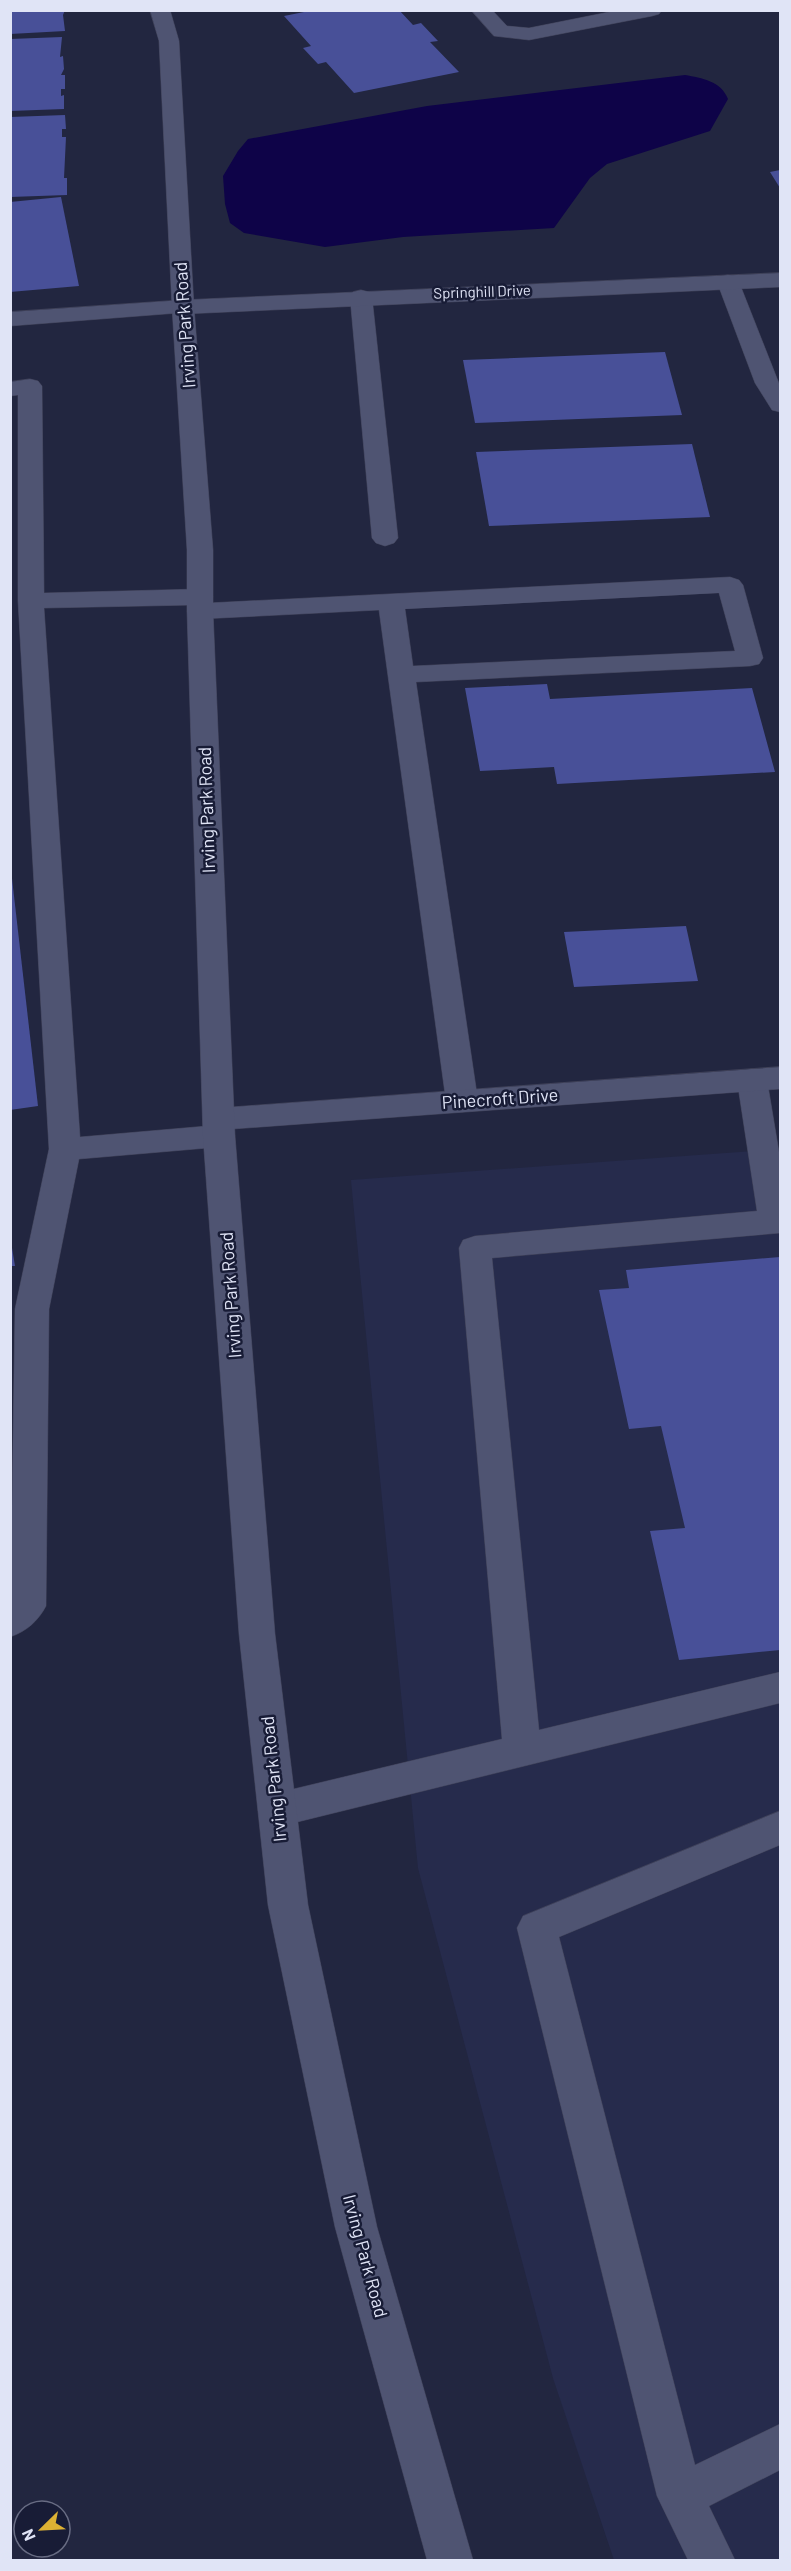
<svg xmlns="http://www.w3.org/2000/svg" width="791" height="2571" font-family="Barlow,sans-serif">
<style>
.built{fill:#262b4c}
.water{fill:#0e0348}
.building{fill:#485098}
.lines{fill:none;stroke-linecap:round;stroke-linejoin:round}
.service-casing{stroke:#3f4158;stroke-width:1}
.minor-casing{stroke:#3f4158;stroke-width:1}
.secondary-casing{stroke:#3f4158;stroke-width:1}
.service{fill:#4f5472;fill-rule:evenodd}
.minor{fill:#4f5472;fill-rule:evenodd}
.secondary{fill:#4f5472;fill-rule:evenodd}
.labels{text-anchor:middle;stroke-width:5;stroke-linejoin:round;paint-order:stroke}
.far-street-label{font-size:15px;fill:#e0e4f6;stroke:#181c36}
.street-label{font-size:18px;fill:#e0e4f6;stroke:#181c36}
</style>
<rect width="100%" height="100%" fill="#222640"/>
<path class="built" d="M780 1149V2560H614L553 2378 418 1868 351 1180Z"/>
<path class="water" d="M685 75C702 78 721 81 728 99L710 131 607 164 590 178 554 228 403 237 325 247 244 233 230 223 225 204 223 176 238 151 248 139 427 106Z"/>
<g class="building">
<path d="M10 10H65L63 15 65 31 10 34Z"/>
<path d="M314 10H399L413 25 421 23 438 41 430 42 459 72 354 93 326 62 318 64 303 48 311 46 284 16Z"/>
<path d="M62 37 60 57 63 56 64 69 61 75H65V89H61V96L64 95V109L10 111V39Z"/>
<path d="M65 115 66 129H62V137H66L64 178H67V195L10 197V117Z"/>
<path d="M780 170V188L770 172Z"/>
<path d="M61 197 79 286 10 292V202Z"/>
<path d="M665 352 682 415 475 423 463 360Z"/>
<path d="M692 444 710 517 489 526 476 452Z"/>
<path d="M547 684 550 699 752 688 775 772 557 784 554 767 480 771 465 688Z"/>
<path d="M10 861 38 1106 10 1110Z"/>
<path d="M686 926 698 981 574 987 564 932Z"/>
<path d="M10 1236 15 1266H10Z"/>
<path d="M780 1257V1650L679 1660 650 1531 685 1528 661 1426 629 1429 599 1290 629 1288 626 1270Z"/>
</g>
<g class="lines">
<g class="service-casing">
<g id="service">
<path d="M471 10H492L507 26 529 28 619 10H662L659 14 652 16 529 40 494 36Z"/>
<path d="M728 275 736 277 739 282 780 386V412L772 410 755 383 717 282 720 277Z"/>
<path d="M361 290 369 292 372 297 398 538 394 543 385 546 376 543 372 538 350 297 353 292Z"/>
<path d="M183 300 191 302 194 307 191 312 10 326V312Z"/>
<path d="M30 379 38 381 42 386 44 593 200 589 209 591 213 597 208 603 730 577 739 580 743 585 763 658 759 664 750 666 416 682 478 1101 473 1109 462 1112 451 1109 446 1101 379 610 200 619 191 617 187 611 193 605 44 608 80 1137 219 1125 230 1128 235 1136 230 1144 219 1147 79 1159 49 1309 46 1606C38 1621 27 1631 10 1637L15 1309 49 1149 18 601V395L10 396V382ZM719 593 735 651 413 666 405 609Z"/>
<path d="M752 1069 763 1072 767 1080 780 1158V1233L492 1258 539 1730 780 1672V1703L277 1827 263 1822 258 1810 263 1798 277 1793 502 1739 459 1248 463 1240 475 1236 757 1211 737 1080 741 1072Z"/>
<path d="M780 1811V1845L559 1937 695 2465 780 2424V2470L709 2506 735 2560H688L657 2496 517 1928 523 1916Z"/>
</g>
</g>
<g class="minor-casing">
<g id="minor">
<path d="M780 273V287L183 314 175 312 172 307 175 302 183 300Z"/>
<path d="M780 1067V1089L219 1130 208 1127 203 1119 208 1111 219 1108Z"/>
</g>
</g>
<g class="secondary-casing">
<path id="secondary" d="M150 10H170L179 41 194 307 213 550V611L235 1136 275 1634 308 1905 377 2227 473 2560H427L335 2227 268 1905 239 1634 203 1136 187 611V550L172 307 159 41Z"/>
</g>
<use href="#service" class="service"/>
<use href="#minor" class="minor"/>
<use href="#secondary" class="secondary"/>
</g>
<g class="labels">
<g class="far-street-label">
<text transform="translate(482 292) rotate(-2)" y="5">Springhill Drive</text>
</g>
<g class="street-label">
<text transform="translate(185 325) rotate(-94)" y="6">Irving Park Road</text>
<text transform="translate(207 810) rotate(-92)" y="6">Irving Park Road</text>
<text transform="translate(500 1099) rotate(-4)" y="6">Pinecroft Drive</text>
<text transform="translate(231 1295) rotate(-94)" y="6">Irving Park Road</text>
<text transform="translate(274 1779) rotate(-96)" y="6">Irving Park Road</text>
<text transform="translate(365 2256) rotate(75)" y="6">Irving Park Road</text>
</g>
</g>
<rect width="791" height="2571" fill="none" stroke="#e0e4f6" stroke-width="24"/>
<g transform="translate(42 2529) rotate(246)"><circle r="28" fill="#181c36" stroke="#686c83" stroke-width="1.5"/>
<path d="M0-4.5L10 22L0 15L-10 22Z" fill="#ddb133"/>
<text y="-9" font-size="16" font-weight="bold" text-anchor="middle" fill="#e0e4f6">N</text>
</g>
</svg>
